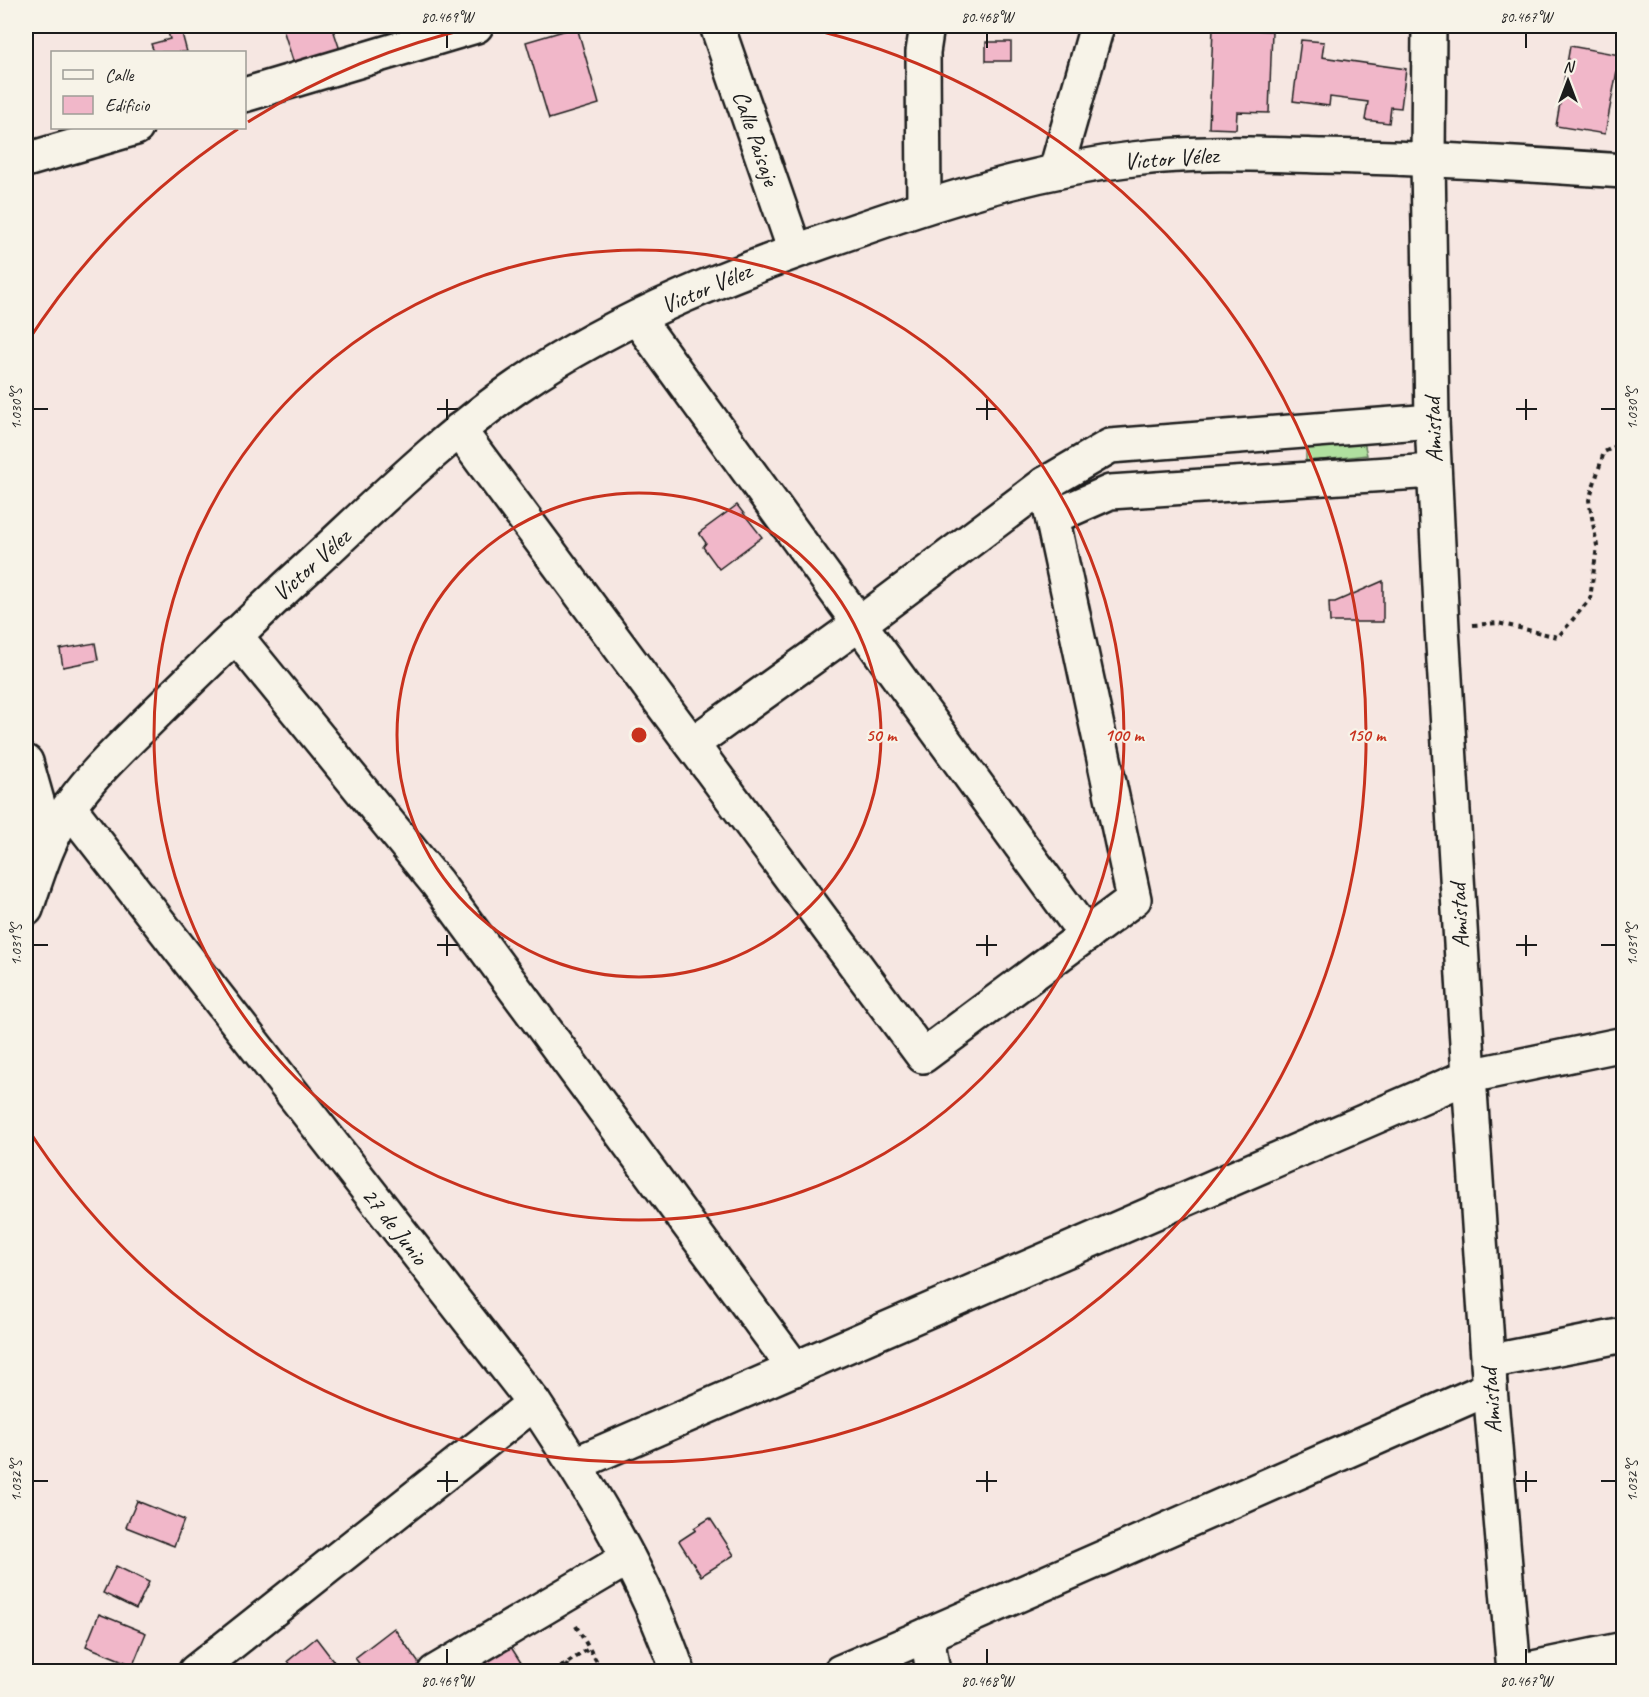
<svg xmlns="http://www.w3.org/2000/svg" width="1649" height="1697" font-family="Caveat,sans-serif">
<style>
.green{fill:#b0e09f;stroke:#667e5e;stroke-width:1.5}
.building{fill:#f1b7c9;stroke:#1c1c1c;stroke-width:1.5}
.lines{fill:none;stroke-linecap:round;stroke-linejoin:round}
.minor-casing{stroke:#1c1c1c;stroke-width:38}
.path{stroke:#1c1c1c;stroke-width:4;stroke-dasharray:4.5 4.5;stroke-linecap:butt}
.minor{stroke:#f7f3e8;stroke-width:33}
.ticks{fill:none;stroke:#1c1c1c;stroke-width:2}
.ring{fill:none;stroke:#c8321e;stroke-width:3}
.labels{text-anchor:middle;stroke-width:4.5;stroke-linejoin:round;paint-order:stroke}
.street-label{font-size:24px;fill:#1c1c1c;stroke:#f7f3e8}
.centre{fill:#c8321e;stroke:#f7f3e8;stroke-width:3}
.ring-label{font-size:18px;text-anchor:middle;font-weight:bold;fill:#c8321e;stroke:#f7f3e8;stroke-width:4.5;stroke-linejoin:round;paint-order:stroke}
.neatline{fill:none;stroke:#1c1c1c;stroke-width:2}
.ticks-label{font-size:15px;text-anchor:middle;fill:#1c1c1c}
</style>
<rect width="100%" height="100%" fill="#f6e7e2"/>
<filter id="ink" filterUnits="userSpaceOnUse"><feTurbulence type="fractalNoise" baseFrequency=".0167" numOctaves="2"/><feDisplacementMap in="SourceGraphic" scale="12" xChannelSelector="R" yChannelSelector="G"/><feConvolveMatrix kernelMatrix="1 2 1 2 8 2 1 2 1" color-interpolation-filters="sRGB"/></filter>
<g filter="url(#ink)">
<path class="green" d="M1364 442 1367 455 1306 462V445Z"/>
<g class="building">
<path d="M166 26H180L187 52H154L151 44 170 39Z"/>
<path d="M282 26H332L341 53 295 67Z"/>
<path d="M577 27 599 104 549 119 526 42Z"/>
<path d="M1213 28 1272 31 1269 113 1237 112 1236 129 1209 128Z"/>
<path d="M1301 40 1324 42 1322 57 1406 69 1401 108 1391 107 1389 123 1365 120 1368 102 1330 97 1329 106 1293 101Z"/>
<rect x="986" y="42" width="25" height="19"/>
<path d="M1570 46 1620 55 1605 134 1556 126Z"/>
<path d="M737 505 762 537 719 569 703 547 706 543 699 533Z"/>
<path d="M1383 581V622H1330L1329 602H1335Z"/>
<path d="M95 643 98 660 63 667 60 649Z"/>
<path d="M137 1501 184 1520 174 1546 126 1527Z"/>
<path d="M710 1518 734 1555 701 1576 679 1541 696 1530 694 1528Z"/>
<path d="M116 1566 149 1582 136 1609 103 1593Z"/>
<path d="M99 1614 146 1633 133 1665 86 1646Z"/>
<path d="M394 1628 423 1669 419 1672H365L355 1658Z"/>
<path d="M316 1638 342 1672H296L288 1661Z"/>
<path d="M509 1644 527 1672H462Z"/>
</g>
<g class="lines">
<g class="minor-casing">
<g id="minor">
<path d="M717 26 795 251"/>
<path d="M1429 26 1428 159 1432 421 1442 628 1469 1076 1490 1388 1514 1672 1624 1649"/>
<path d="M244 95 476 26"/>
<path d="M26 160 136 128"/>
<path d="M1056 170 1097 26"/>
<path d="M924 207 923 52 927 26"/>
<path d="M637 318 1086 935"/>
<path d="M459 430 923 1056 1134 899 1045 484"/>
<path d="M1053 517 1110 492 1434 471"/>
<path d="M235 635 437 883 795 1369"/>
<path d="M692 744 859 624 1045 484 1110 446 1432 421"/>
<path d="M26 762 49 843 38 849"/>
<path d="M69 807 534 1403C590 1487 645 1575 678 1672"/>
<path d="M26 909C38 873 49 836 71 805 94 772 125 744 154 715 199 671 244 627 290 584 364 517 435 443 518 386 621 315 742 269 860 229 949 198 1039 170 1133 159 1195 151 1260 154 1322 156 1423 158 1523 164 1624 171"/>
<path d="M575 1464 1469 1076 1624 1044"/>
<path d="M927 1635 933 1672"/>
<path d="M195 1672 534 1403"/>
<path d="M435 1672 628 1558"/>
<path d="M840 1672 927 1635 1490 1388 1488 1362 1624 1335"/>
</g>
</g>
<g class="path">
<path d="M1473 625 1498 623 1558 637 1590 599 1597 546 1589 500 1604 452 1624 442"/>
<path d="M576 1626 603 1672"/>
<path d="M565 1665 581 1672"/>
<path d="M553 1672 590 1648"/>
<path d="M626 1672 640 1663"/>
</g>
<use href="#minor" class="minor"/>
</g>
</g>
<path class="ticks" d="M447 33V48M987 33V48M1526 33V48M447 399V420M987 399V420M1526 399V420M33 409H48M437 409H458M976 409H997M1516 409H1537M1601 409H1616M447 935V956M987 935V956M1526 935V956M33 945H48M437 945H458M976 945H997M1516 945H1537M1601 945H1616M447 1471V1492M987 1471V1492M1526 1471V1492M33 1481H48M437 1481H458M976 1481H997M1516 1481H1537M1601 1481H1616M447 1649V1664M987 1649V1664M1526 1649V1664"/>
<g class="ring">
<circle cx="639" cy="735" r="242"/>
<circle cx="639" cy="735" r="485"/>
<path d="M26 344A727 727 0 0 1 238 129M248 122A727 727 0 0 1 475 27M803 27A727 727 0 1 1 26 1126"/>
</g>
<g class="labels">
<g class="street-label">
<text transform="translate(756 138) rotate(71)" y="8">Calle Paisaje</text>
<text transform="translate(1171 158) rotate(-4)" y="8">Victor Vélez</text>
<text transform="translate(706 288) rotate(-23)" y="8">Victor Vélez</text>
<text transform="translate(1433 430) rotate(-92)" y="8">Amistad</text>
<text transform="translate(311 565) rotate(-42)" y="8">Victor Vélez</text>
<text transform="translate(1459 916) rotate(-93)" y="8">Amistad</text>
<text transform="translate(395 1226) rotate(52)" y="8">27 de Junio</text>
<text transform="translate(1491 1401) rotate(-94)" y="8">Amistad</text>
</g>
</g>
<circle cx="639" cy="735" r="9" class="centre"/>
<g class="ring-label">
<text x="881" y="741">50 m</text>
<text x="1124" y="741">100 m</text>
<text x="1366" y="741">150 m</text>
</g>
<rect width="1649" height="1697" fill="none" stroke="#f7f3e8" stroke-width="66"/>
<rect x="51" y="51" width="195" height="78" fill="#f7f3e8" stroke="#9f9d96" stroke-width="1.5"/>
<rect x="63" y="70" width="30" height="9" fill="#f7f3e8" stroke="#9f9d96" stroke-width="1.5"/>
<text x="105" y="81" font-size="18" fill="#1c1c1c">Calle</text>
<rect x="63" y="96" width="30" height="18" fill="#f1b7c9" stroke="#9f9d96" stroke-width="1.5"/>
<text x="105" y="111" font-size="18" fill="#1c1c1c">Edificio</text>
<g transform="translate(1568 81)" stroke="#f7f3e8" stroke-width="4.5" paint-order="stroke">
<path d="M0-4.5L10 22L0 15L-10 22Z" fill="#1c1c1c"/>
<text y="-9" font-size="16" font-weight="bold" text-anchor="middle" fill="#1c1c1c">N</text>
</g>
<rect x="33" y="33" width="1583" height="1631" class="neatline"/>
<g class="ticks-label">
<text x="447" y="22">80.469°W</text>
<text x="987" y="22">80.468°W</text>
<text x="1526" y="22">80.467°W</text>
<text transform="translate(16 409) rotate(-90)" y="5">1.030°S</text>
<text transform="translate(1632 409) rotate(-90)" y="5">1.030°S</text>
<text transform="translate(16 945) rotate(-90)" y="5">1.031°S</text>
<text transform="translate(1632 945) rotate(-90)" y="5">1.031°S</text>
<text transform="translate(16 1481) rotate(-90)" y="5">1.032°S</text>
<text transform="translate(1632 1481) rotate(-90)" y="5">1.032°S</text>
<text x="447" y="1686">80.469°W</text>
<text x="987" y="1686">80.468°W</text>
<text x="1526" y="1686">80.467°W</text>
</g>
</svg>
